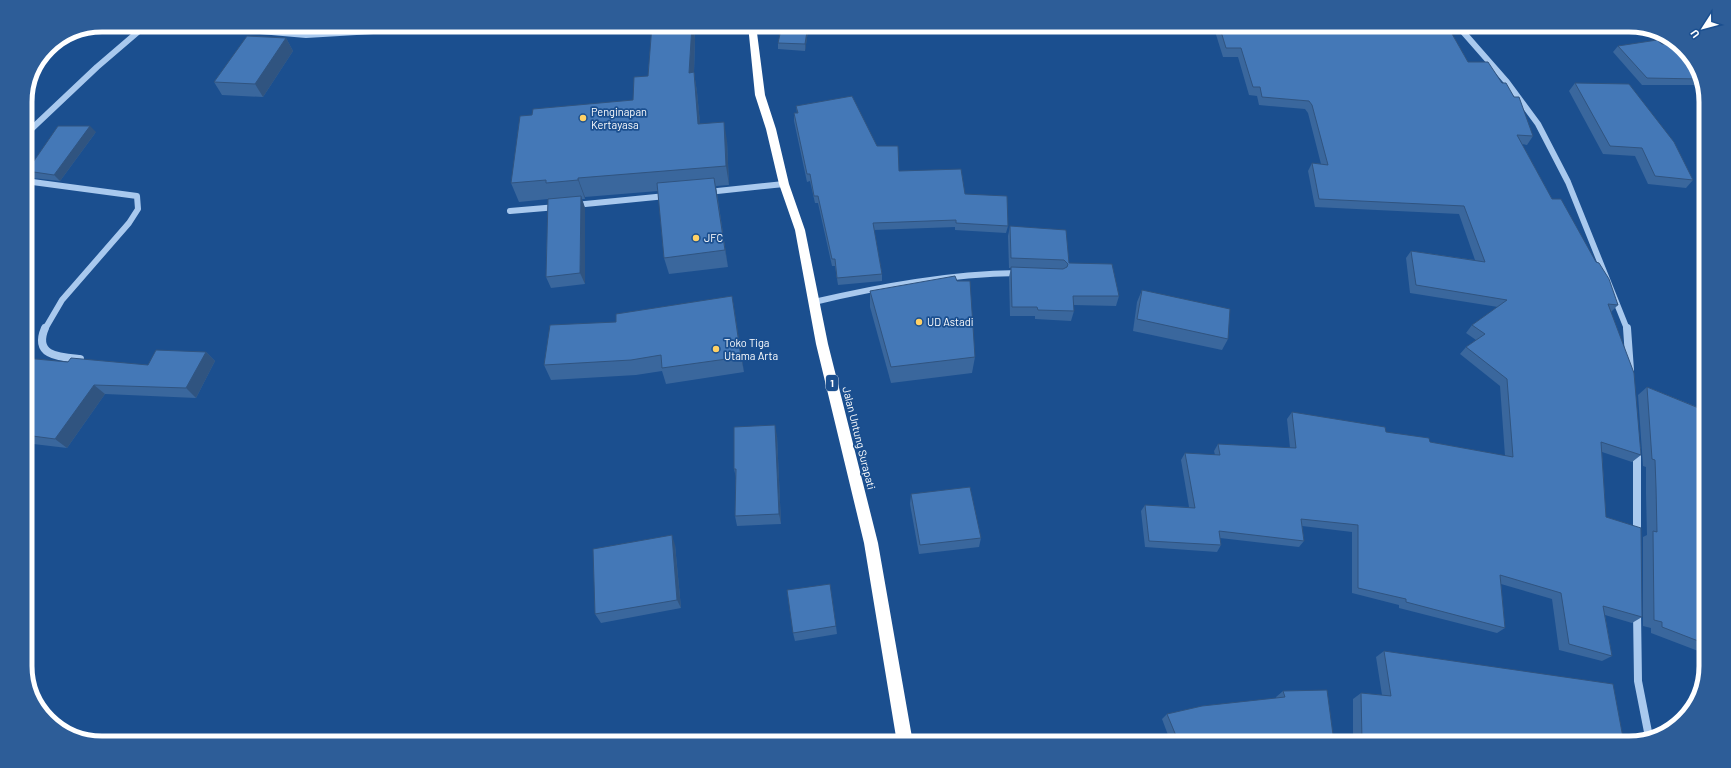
<svg xmlns="http://www.w3.org/2000/svg" width="1731" height="768" font-family="Barlow,sans-serif">
<style>
.lines{fill:none;stroke-linecap:round;stroke-linejoin:round}
.minor-far1{stroke:#a9c9ee;stroke-width:6}
.minor{stroke:#a9c9ee;stroke-width:8}
.highway{fill:#fff;fill-rule:evenodd}
.wall{fill:#3a679d}
.shaded-wall{fill:#305480}
.building{fill:#4478b7;stroke:#305480}
.poi-dot{fill:#ffd166;stroke:#1b4f8f;stroke-width:1.5}
.labels{text-anchor:middle;stroke-width:3.5;stroke-linejoin:round;paint-order:stroke}
.shield{fill:#1b4f8f;stroke:#bbcadd;stroke-width:1}
.shield-label{font-size:10px;font-weight:bold;fill:#fff}
.poi-label{font-size:11px;fill:#fff;stroke:#1b4f8f;text-anchor:start}
.street-label{font-size:11px;fill:#fff;stroke:#1b4f8f}
.rim{fill:none;stroke:#fff;stroke-width:5}
</style>
<rect width="100%" height="100%" fill="#1b4f8f"/>
<g class="lines">
<g class="minor-far1">
<path d="M189 25 306 35 474 25"/>
<path d="M644 25H660"/>
<path d="M1457 25 1507 82 1538 124 1568 182 1627 329"/>
<path d="M685 26 752 28"/>
<path d="M25 135 97 67 146 25"/>
<path d="M25 181 137 196 138 209 129 223 62 300 45 329"/>
<path d="M708 192 784 184"/>
<path d="M575 205 666 196"/>
<path d="M510 211 557 207"/>
<path d="M814 302C882 286 949 274 1019 273"/>
</g>
<g class="minor">
<path d="M45 328C33 356 59 357 80 359"/>
<path d="M1627 328 1630 370"/>
<path d="M1637 450V536"/>
<path d="M1637 612 1638 681 1649 737"/>
</g>
<path class="highway" d="M748 25H756L765 95 776 129 789 184 805 230 828 344 878 543 913 743H897L864 543 816 344 795 230 779 184 766 129 755 95Z"/>
</g>
<g class="wall">
<path d="M652 25H693L695 39 694 73 697 92 700 124 727 141 729 185 716 186 728 267 669 274 664 258 658 191 585 197V199H582L585 208V284L551 288 546 277 548 199 519 202 511 183 532 115 633 100 648 76Z"/>
<path d="M782 25H853V31H808L805 51 778 49V43Z"/>
<path d="M1213 25H1447L1468 62 1533 136 1527 145 1522 144 1552 199 1618 305 1611 312 1641 455 1632 462 1602 452 1606 517 1642 617 1632 623 1605 615 1612 656 1602 661 1559 650 1552 599 1501 584 1505 628 1497 633 1399 608V605L1352 593V532L1302 526 1304 541 1299 547 1220 538 1221 545 1217 552 1145 547 1141 511 1145 505 1189 507 1181 460 1185 453 1215 455 1214 451 1218 444 1290 448 1287 419 1292 412 1386 432 1430 442 1505 456 1500 386 1460 354 1466 347 1476 340 1466 333 1472 325 1498 307 1410 293 1406 258 1411 251 1475 260 1459 214 1315 207 1308 171 1312 163 1321 164 1308 113 1305 109 1259 105 1257 96 1249 95 1238 57H1223Z"/>
<path d="M286 38 293 51 263 97 222 95 214 82Z"/>
<path d="M1662 44 1693 59 1702 85H1642L1613 52 1618 46Z"/>
<path d="M1575 83 1693 180 1686 188 1648 184 1635 156 1603 154 1569 91Z"/>
<path d="M796 106 877 146 899 171 965 194 1008 226 1006 233 955 230V227L874 230 882 274V281L838 285 835 266H832L818 203H815L810 181 807 182 794 121V113H797Z"/>
<path d="M96 132 60 181 33 178 27 171Z"/>
<path d="M1010 226 1069 263 1119 296 1116 306 1073 305 1074 311 1071 321 1035 319V316H1010L1009 277 1011 268H1009L1008 236Z"/>
<path d="M1142 290 1228 339 1222 350 1133 331 1137 302Z"/>
<path d="M870 291 975 357 972 373 891 383 870 307Z"/>
<path d="M732 296 744 372 666 384 662 371 636 375 551 380 544 365 616 322Z"/>
<path d="M206 352 215 361 196 398 105 394 67 448 25 443V358L68 362 148 365Z"/>
<path d="M1706 385V654L1651 633V628L1643 626V537L1647 535 1646 494V467L1643 466 1638 395 1647 387 1700 408V389Z"/>
<path d="M777 436 781 524 737 526 735 516 736 478 734 469Z"/>
<path d="M911 494 981 538 979 547 919 554 910 504Z"/>
<path d="M675 545 681 608 601 623 595 614Z"/>
<path d="M836 626 837 634 795 641 793 633Z"/>
<path d="M1384 651 1624 743H1171L1162 719 1167 714 1276 698V697L1283 691 1334 742 1353 741V699L1361 693 1382 695 1376 657Z"/>
</g>
<g class="shaded-wall">
<path d="M692 25H693L695 39 694 73 697 92 702 143 689 73Z"/>
<path d="M808 25V31L805 51V44Z"/>
<path d="M286 38 293 51 263 97 255 84Z"/>
<path d="M724 122 727 141 729 185 726 166Z"/>
<path d="M90 126 96 132 60 181 54 175Z"/>
<path d="M578 178 585 197V199L578 180Z"/>
<path d="M714 178 717 195 728 267 725 250Z"/>
<path d="M581 196 585 208V284L580 273Z"/>
<path d="M732 296 735 312 744 372 741 357Z"/>
<path d="M206 352 215 361 196 398 186 388Z"/>
<path d="M94 385 105 394 67 448 55 439Z"/>
<path d="M775 425 777 436 781 524 779 514Z"/>
<path d="M672 535 675 545 681 608 677 600Z"/>
</g>
<g class="building">
<path d="M652 25H692L689 73 694 72 698 124 724 122 726 166 578 178V180L546 183V180L511 183 520 116 532 115 533 109 633 100 634 77 648 76Z"/>
<path d="M782 25H808L805 44 778 43Z"/>
<path d="M1219 25H1447L1468 62H1488L1502 83H1506L1514 97H1519L1533 136 1517 135 1552 199H1561L1596 262 1599 263 1609 279 1618 305 1608 304 1634 373 1641 455 1601 442 1606 517 1641 528 1642 617 1603 606 1612 656 1569 644 1561 593 1500 575 1505 628 1406 602V599L1358 588V525L1301 519 1304 541 1219 531 1221 545 1149 541 1145 505 1195 508 1185 453 1220 455 1218 444 1296 448 1292 412 1385 427 1386 432 1429 438 1430 442 1513 457 1507 379 1466 347 1485 334 1472 325 1507 300 1416 285 1411 251 1485 262 1464 206 1319 199 1312 163 1328 165 1312 105 1309 101 1262 97 1260 87H1253L1241 48H1226Z"/>
<path d="M247 36 286 38 255 84 214 82Z"/>
<path d="M1657 40 1662 44H1674L1693 59 1700 79 1647 78 1618 46Z"/>
<path d="M1575 83 1629 84 1674 142 1693 180 1655 176 1642 148 1610 146Z"/>
<path d="M852 96 877 146H898L899 171 961 169 965 194 1007 196 1008 226 956 223V220L873 223 882 274 837 278 835 259H832L818 196H814L810 174H807L794 113H798L796 106Z"/>
<path d="M58 126H90L54 175 27 171Z"/>
<path d="M714 178 725 250 664 258 657 183Z"/>
<path d="M581 196 580 273 546 277 548 199Z"/>
<path d="M1010 226 1066 230 1069 263 1112 264 1119 296H1073L1074 311 1038 310 1037 307H1012L1011 267 1063 269 1067 267 1068 264 1064 260 1011 258Z"/>
<path d="M955 276 957 281H970L975 357 891 367 870 291Z"/>
<path d="M1142 290 1230 309 1228 339 1137 319Z"/>
<path d="M732 296 741 357 662 368 661 355 631 360 544 365 550 325 616 322V314Z"/>
<path d="M156 350 206 352 186 388 94 385 55 439 25 435V358L68 362 71 358 148 365Z"/>
<path d="M1647 387 1706 411V644L1662 627V622L1654 620 1653 531 1657 532 1656 487 1655 460 1652 459Z"/>
<path d="M775 425 779 514 735 516 736 469H734V427Z"/>
<path d="M970 487 981 538 920 545 911 494Z"/>
<path d="M672 535 677 600 595 614 593 549Z"/>
<path d="M830 584 836 626 793 633 787 590Z"/>
<path d="M1384 651 1613 684 1624 743H1618L1593 737 1595 743H1179L1167 714 1202 706 1285 697 1283 691 1327 690 1334 742 1362 740 1361 693 1391 696Z"/>
</g>
<g class="poi-dot">
<circle cx="583" cy="118" r="4"/>
<circle cx="696" cy="238" r="4"/>
<circle cx="919" cy="322" r="4"/>
<circle cx="716" cy="349" r="4"/>
</g>
<g class="labels">
<rect class="shield" x="826" y="375" width="12" height="16" rx="3"/>
<g class="shield-label">
<text x="832" y="387">1</text>
</g>
<g class="poi-label">
<text x="591" y="116">Penginapan<tspan x="591" dy="13">Kertayasa</tspan></text>
<text x="704" y="242">JFC</text>
<text x="927" y="326">UD Astadi</text>
<text x="724" y="347">Toko Tiga<tspan x="724" dy="13">Utama Arta</tspan></text>
</g>
<g class="street-label">
<text transform="translate(859 438) rotate(76)" y="4">Jalan Untung Surapati</text>
</g>
</g>
<path d="M0 0H1731V768H0ZM102 32H1629A70 70 0 0 1 1699 102V666A70 70 0 0 1 1629 736H102A70 70 0 0 1 32 666V102A70 70 0 0 1 102 32Z" fill="#2d5d98" fill-rule="evenodd"/>
<path class="rim" d="M102 32H1629A70 70 0 0 1 1699 102V666A70 70 0 0 1 1629 736H102A70 70 0 0 1 32 666V102A70 70 0 0 1 102 32Z"/>
<g transform="translate(1703 28) rotate(234)" stroke="#1b4f8f" stroke-width="3" paint-order="stroke">
<path d="M0-3L7 15L0 10L-7 15Z" fill="#ffffff"/>
<text y="-6" font-size="11" font-weight="bold" text-anchor="middle" fill="#ffffff">U</text>
</g>
</svg>
